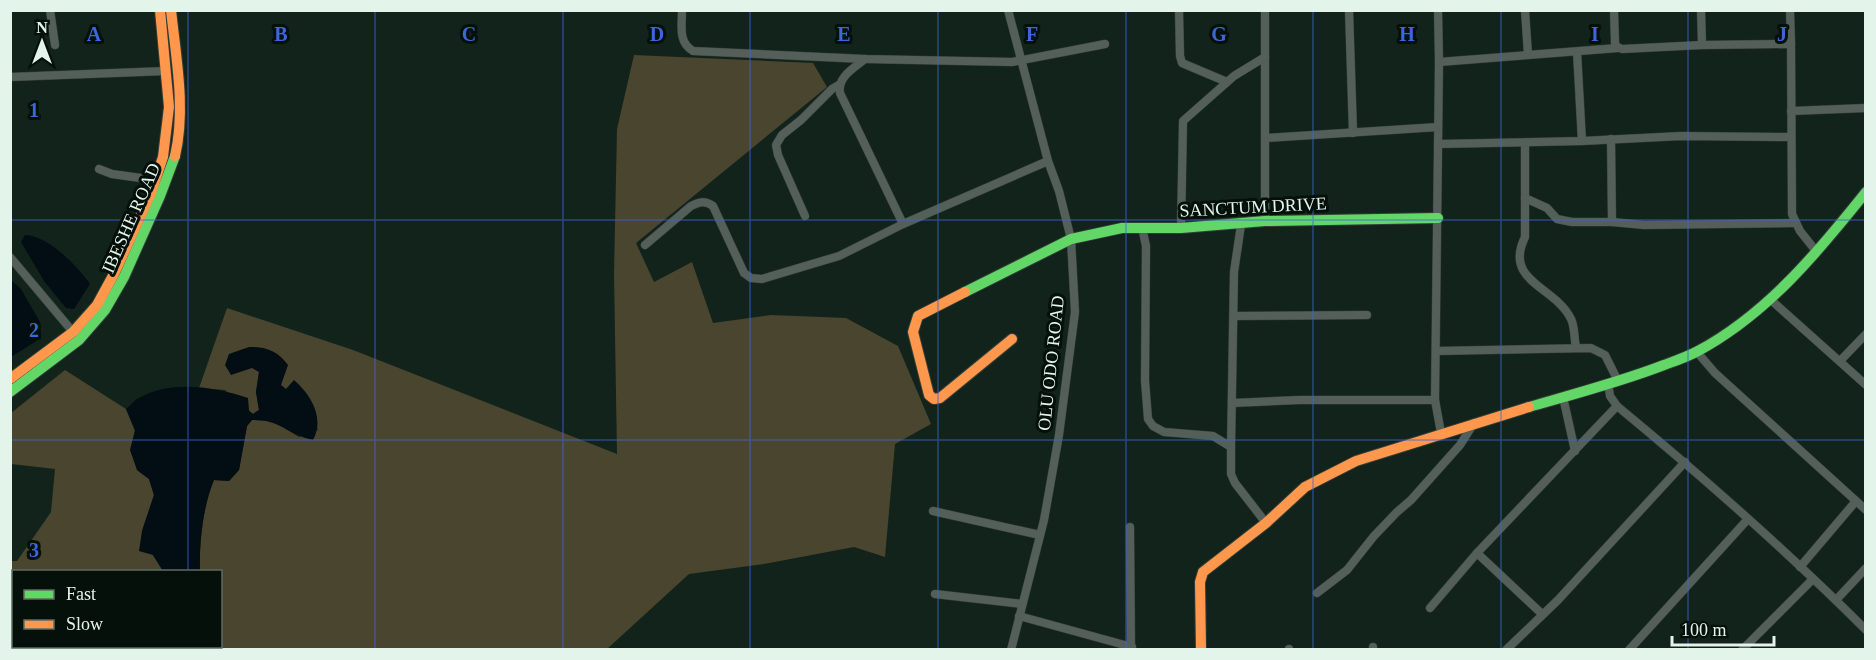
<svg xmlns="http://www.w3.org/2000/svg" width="1876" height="660" font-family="Georgia,serif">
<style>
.green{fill:#4a452e}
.water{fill:#020d14}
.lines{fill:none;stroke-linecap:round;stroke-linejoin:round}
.street-casing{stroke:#323e38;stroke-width:9}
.fast-casing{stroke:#323e38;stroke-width:12}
.slow-casing{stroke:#323e38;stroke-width:12}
.street{stroke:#535f58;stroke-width:8}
.fast{stroke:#63d668;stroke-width:10}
.slow{stroke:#ff974d;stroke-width:10}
.grid{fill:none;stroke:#3b67db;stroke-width:1.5;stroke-opacity:0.55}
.labels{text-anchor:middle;stroke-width:6;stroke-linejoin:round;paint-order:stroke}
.street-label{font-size:18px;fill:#e3f4ea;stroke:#041009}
.grid-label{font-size:20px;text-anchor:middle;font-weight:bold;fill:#3b67db;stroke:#041009;stroke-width:6;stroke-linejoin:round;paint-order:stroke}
</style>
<rect width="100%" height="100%" fill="#12231b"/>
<path class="green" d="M634 55 813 63 827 87 636 243 654 282 692 262 713 323 771 315 846 318 898 346 931 424 895 444 885 557 854 547 764 564 689 574 606 650 11 649V561H17L51 512 55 469 11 464V413L65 370 126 409 135 431 137 470 149 479 154 495 142 531 153 555 163 571 14 572V646H220V572L200 571C199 544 203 506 214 480L229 481 239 470 247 426 252 420C274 420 281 426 299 437L318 430 294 381 286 390 253 368 259 372 256 392 259 410 253 414 225 390 199 388 227 308 353 350 617 454 614 274 617 129Z"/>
<g class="water">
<path d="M25 235C49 236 77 266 90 284L74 309 66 308 44 281 21 242Z"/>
<path d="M11 280 21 289 40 322 41 338 11 357Z"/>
<path d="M249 347C267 347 277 351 288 365L281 385 286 389 294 380C311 395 325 418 313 440 286 434 281 419 252 420L247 426 239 470 229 481 214 480C203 505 199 544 200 571H163L153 555 139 551 142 531 154 495 149 479 137 470 130 450 135 430 126 409C131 405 135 399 141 397 173 380 215 387 248 398L249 411 253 414 259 410 256 392 259 372 252 368 231 375 225 365 229 354Z"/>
</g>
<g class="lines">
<g class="street-casing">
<g id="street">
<path d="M50 10 55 45"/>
<path d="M682 10C682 27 678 42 693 51L865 59 1012 62 1105 44"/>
<path d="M1008 10 1048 161 1059 191 1071 239 1075 312 1059 435 1044 520 1011 650"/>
<path d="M1179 10 1180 56 1182 63 1227 82"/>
<path d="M1265 10V221"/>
<path d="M1349 10 1353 133"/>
<path d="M1614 10 1615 43 1616 46 1622 49 1702 45 1701 10"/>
<path d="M1791 44 1792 214 1800 231 1816 251"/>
<path d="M1702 45 1791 44 1790 10"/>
<path d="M1528 55 1618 48"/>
<path d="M865 59C854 68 837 77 840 93L903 224"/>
<path d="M1439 62 1528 55 1525 10"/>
<path d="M10 77 166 71"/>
<path d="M1791 111 1866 108"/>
<path d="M1265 138 1438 127"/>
<path d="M1611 139 1612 222"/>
<path d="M1582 141 1681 136 1791 137"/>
<path d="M1525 143V237C1503 282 1555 286 1571 319 1575 327 1574 339 1576 347"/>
<path d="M1438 144 1582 141 1577 52"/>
<path d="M99 169 112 174 155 180"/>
<path d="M1525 198 1547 208 1557 219 1572 222H1612L1644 225 1796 223"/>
<path d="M805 216 778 155 776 145 782 135 801 120 832 89 839 85"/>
<path d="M1142 227 1146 246 1145 381 1148 419 1153 426 1164 432 1213 436 1231 447V474L1235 483 1266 523"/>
<path d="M1181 228 1183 121 1234 76 1265 57"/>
<path d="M645 245 691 206C699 202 705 200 713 206L744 273 751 278 762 279 839 256 903 224 1048 161"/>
<path d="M10 257 73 332"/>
<path d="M1771 300 1866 385"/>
<path d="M1234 316 1367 315"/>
<path d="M1436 351 1591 348 1605 355 1618 381"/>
<path d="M1697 352 1715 373 1866 510"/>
<path d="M1840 361 1866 334"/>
<path d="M1608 383 1610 396 1617 406C1703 477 1787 551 1866 630"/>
<path d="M1563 397 1575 451"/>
<path d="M1435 400 1439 62 1438 10"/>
<path d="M1232 403 1299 400H1435L1441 433"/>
<path d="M1231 447 1234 272 1241 225"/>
<path d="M933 511 1040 535"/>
<path d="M1130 527 1131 650"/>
<path d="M1477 553 1542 614"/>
<path d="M1800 567 1856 501"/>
<path d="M1317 593 1347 570 1374 536 1397 512 1411 500 1460 445 1474 423"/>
<path d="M935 594 1022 604"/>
<path d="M1836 600 1866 568"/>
<path d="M1430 608 1477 553 1617 406"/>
<path d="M1019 616 1132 647"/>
<path d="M1373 647V650"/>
<path d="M1289 649V650"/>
<path d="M1506 650 1558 600 1685 462"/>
<path d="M1629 650 1748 519"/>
<path d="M1742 650 1813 579"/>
</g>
</g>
<g class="fast-casing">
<g id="fast">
<path d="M965 292 1071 239 1122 228H1181L1265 221 1438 218"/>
<path d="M10 392 79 340 105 310 124 277 160 196 175 156"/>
<path d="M1529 407C1574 394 1620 382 1664 365 1675 361 1687 357 1698 351 1767 314 1818 252 1866 192"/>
</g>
</g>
<g class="slow-casing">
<g id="slow">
<path d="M171 10C176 58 186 109 175 156"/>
<path d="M965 292 918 316 913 332 929 395 934 399 940 398 1012 339"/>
<path d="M10 379 73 332 97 305 115 272 151 193 163 157 169 107 160 10"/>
<path d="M1201 650 1200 582 1203 572 1266 523 1305 487 1356 461 1529 407"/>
</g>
</g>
<use href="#street" class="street"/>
<use href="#fast" class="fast"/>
<use href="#slow" class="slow"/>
</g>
<path class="grid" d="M188 10V572M375 10V650M563 10V650M750 10V650M938 10V650M1126 10V650M1313 10V650M1501 10V650M1688 10V650M10 220H1866M10 440H1866M188 646V650"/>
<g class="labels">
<g class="street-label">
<text transform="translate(1253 207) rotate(-3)" y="6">SANCTUM DRIVE</text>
<text transform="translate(131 218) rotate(-66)" y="6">IBESHE ROAD</text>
<text transform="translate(1051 363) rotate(-84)" y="6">OLU ODO ROAD</text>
</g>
</g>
<g class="grid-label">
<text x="94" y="41">A</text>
<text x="281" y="41">B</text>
<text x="469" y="41">C</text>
<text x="657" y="41">D</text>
<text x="844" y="41">E</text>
<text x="1032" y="41">F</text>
<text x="1219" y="41">G</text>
<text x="1407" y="41">H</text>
<text x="1595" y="41">I</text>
<text x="1782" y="41">J</text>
<text x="34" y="117">1</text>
<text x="34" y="337">2</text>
<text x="34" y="557">3</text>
</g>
<rect width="1876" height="660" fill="none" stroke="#e3f4ea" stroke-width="24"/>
<rect x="12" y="570" width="210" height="78" fill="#041009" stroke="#5d6b63" stroke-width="1.5"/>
<rect x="24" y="590" width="30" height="9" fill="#63d668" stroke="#5d6b63" stroke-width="1.5"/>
<text x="66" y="600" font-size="18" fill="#e3f4ea">Fast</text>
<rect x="24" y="620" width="30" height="9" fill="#ff974d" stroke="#5d6b63" stroke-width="1.5"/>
<text x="66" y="630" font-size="18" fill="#e3f4ea">Slow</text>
<g transform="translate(42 42)" stroke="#041009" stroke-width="4.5" paint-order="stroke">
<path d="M0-4.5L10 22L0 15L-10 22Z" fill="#e3f4ea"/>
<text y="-9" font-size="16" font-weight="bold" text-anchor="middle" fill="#e3f4ea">N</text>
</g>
<path d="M1672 636v9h102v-9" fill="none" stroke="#e3f4ea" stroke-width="3"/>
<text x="1681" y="636" font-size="18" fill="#e3f4ea" stroke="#041009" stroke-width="4.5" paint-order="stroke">100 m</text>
</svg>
